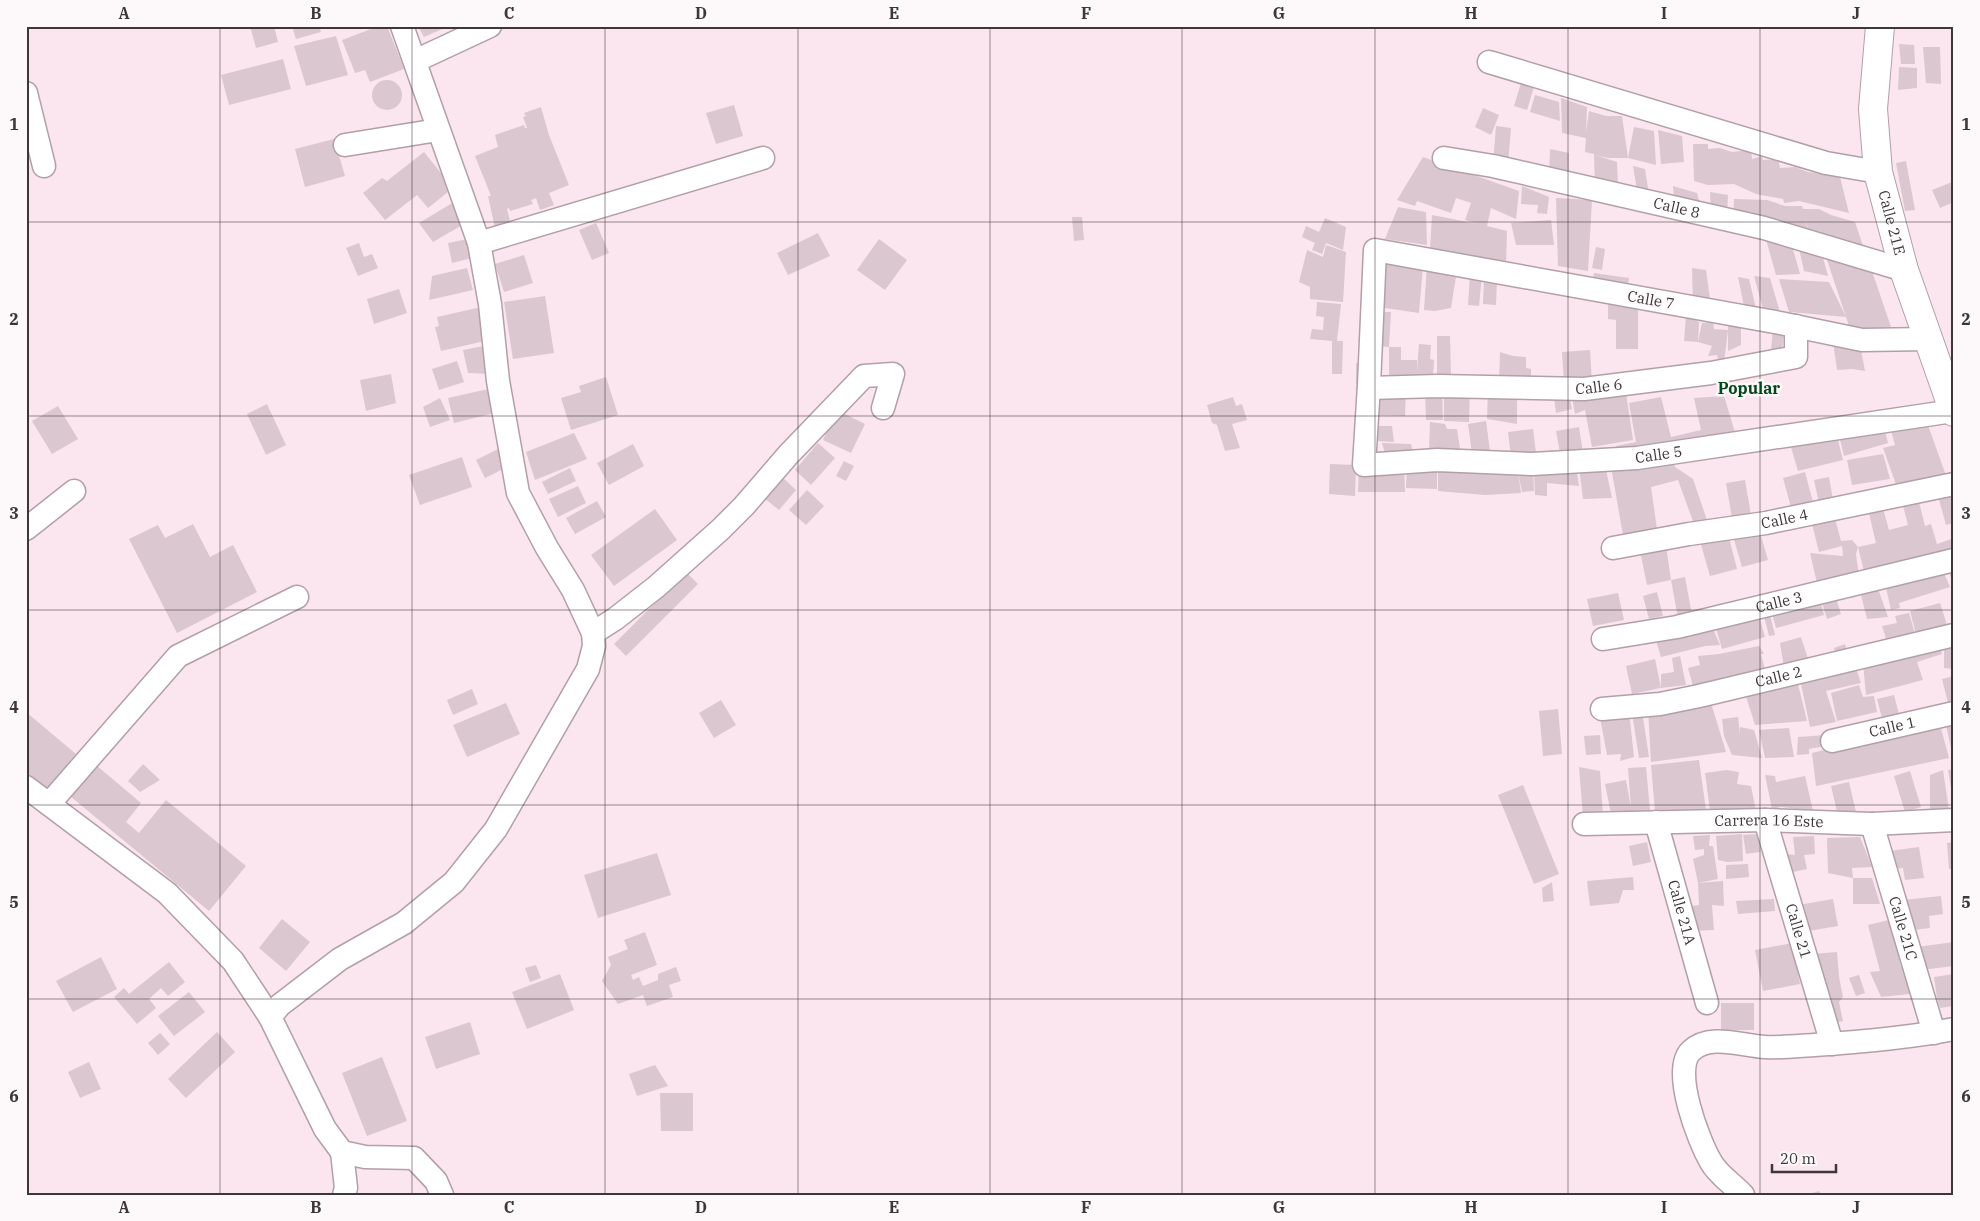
<svg xmlns="http://www.w3.org/2000/svg" width="1980" height="1221" font-family="'IBM Plex Serif',serif">
<style>
.building{fill:#dbc7d0}
.lines{fill:none;stroke-linecap:round;stroke-linejoin:round}
.minor-casing{stroke:#b29fa8;stroke-width:25}
.secondary-casing{stroke:#b29fa8;stroke-width:30}
.minor{stroke:#fff;stroke-width:22}
.secondary{stroke:#fff;stroke-width:28}
.grid{fill:none;stroke:#3e3639;stroke-width:1;stroke-opacity:0.55}
.labels{text-anchor:middle;stroke-width:5;stroke-linejoin:round;paint-order:stroke}
.street-label{font-size:15px;fill:#3e3639;stroke:#fdf8fa}
.neighbourhood-label{font-size:16px;font-weight:bold;fill:#00481a;stroke:#fdf8fa}
.neatline{fill:none;stroke:#3e3639;stroke-width:2}
.grid-label{font-size:16px;text-anchor:middle;font-weight:bold;fill:#3e3639}
</style>
<rect width="100%" height="100%" fill="#fbe6ef"/>
<g class="building">
<path d="M250 26H274L278 42 256 48Z"/>
<path d="M292 26H319L321 32 296 39Z"/>
<path d="M379 26H387L404 69 370 82 365 70 355 73 342 40Z"/>
<path d="M418 26H449L424 37Z"/>
<path d="M336 36 348 75 306 86 294 46Z"/>
<path d="M1899 44 1914 45 1915 64H1901Z"/>
<path d="M1923 47H1940L1941 84 1926 83Z"/>
<path d="M283 59 291 89 229 105 221 75Z"/>
<path d="M1899 67 1917 68V88L1898 90Z"/>
<circle cx="387" cy="95" r="15"/>
<path d="M1521 83 1534 87 1527 110 1514 106Z"/>
<path d="M1535 95 1559 102 1560 121 1530 112Z"/>
<path d="M1561 98 1587 107 1586 132 1589 111 1606 116H1622L1628 158 1634 127 1654 131 1656 165 1628 158H1608L1595 155 1617 162 1618 186 1637 190 1633 166 1645 169 1650 201 1595 188 1594 154 1585 152 1586 138 1562 133Z"/>
<path d="M734 105 743 136 716 144 706 113Z"/>
<path d="M541 107 549 135 569 185 549 193 554 205 540 210 536 198 531 200 533 204 510 211 509 208 507 209 511 225 495 228 488 196H491L475 156 498 147 495 135 524 125 525 128H527L523 117 526 116 524 113Z"/>
<path d="M1483 108 1499 115 1491 135 1475 127Z"/>
<path d="M1496 126 1511 128 1508 165 1493 164Z"/>
<path d="M1658 130 1682 136 1684 162 1661 164Z"/>
<path d="M334 139 345 176 305 187 295 149Z"/>
<path d="M1693 144H1708V149L1720 148 1732 152 1751 150 1752 159 1762 156 1763 160 1778 159 1780 168 1795 167 1808 172 1840 177 1849 213 1799 201 1784 203 1783 199 1756 194 1734 184 1708 185 1694 181Z"/>
<path d="M1550 149 1569 153V181L1549 177Z"/>
<path d="M424 152 453 188 428 208 417 195 385 220 363 193 382 178 387 181Z"/>
<path d="M1423 157 1519 191 1516 219 1491 208 1487 226 1507 231 1506 265 1430 249 1432 215 1478 224 1465 220 1471 203 1456 198 1451 213 1417 201 1415 206 1397 200Z"/>
<path d="M1906 161 1915 210 1905 211 1896 163Z"/>
<path d="M1952 182 1954 187V202L1940 208 1932 190Z"/>
<path d="M1522 186 1549 197 1547 214 1537 213 1538 205 1521 204Z"/>
<path d="M1673 186 1697 193 1702 212 1675 206Z"/>
<path d="M1710 192 1728 195 1727 217 1711 214Z"/>
<path d="M1556 198 1592 200 1588 271 1558 266Z"/>
<path d="M1734 199 1767 200 1785 206H1802L1803 209H1819L1831 215 1855 222 1866 255 1811 240 1804 214 1810 239 1733 219Z"/>
<path d="M454 202 464 224 433 242 419 223Z"/>
<path d="M1398 207 1426 212 1427 245 1385 239Z"/>
<path d="M1072 217H1082L1084 240 1074 241Z"/>
<path d="M1325 218 1346 227 1343 250 1326 243 1322 254 1312 250 1315 243 1302 237 1306 226 1319 232Z"/>
<path d="M1551 220 1554 245H1516L1511 223Z"/>
<path d="M596 223 609 253 592 260 579 230Z"/>
<path d="M818 233 830 256 788 275 777 253Z"/>
<path d="M1765 236 1791 242 1800 274 1776 275Z"/>
<path d="M468 239 472 258 452 263 448 243Z"/>
<path d="M879 239 907 260 885 290 857 270Z"/>
<path d="M359 243 364 257 372 254 378 268 358 276 346 248Z"/>
<path d="M1798 244 1821 250 1828 276 1804 271Z"/>
<path d="M1326 245 1346 252 1343 302 1310 299V287L1299 282 1307 250 1323 257Z"/>
<path d="M1596 247 1605 249 1602 270 1592 268Z"/>
<path d="M1824 251 1871 268 1891 327 1851 332 1846 317 1789 312 1779 279 1829 282 1846 317Z"/>
<path d="M524 255 533 283 504 292 495 264Z"/>
<path d="M1383 260 1423 266 1419 313 1378 307Z"/>
<path d="M1427 265 1457 270 1451 308 1435 311 1424 310Z"/>
<path d="M467 268 473 290 429 300 432 276Z"/>
<path d="M1692 268 1706 270 1711 306 1693 305Z"/>
<path d="M1594 273 1629 278 1627 291 1592 285Z"/>
<path d="M1470 274 1482 275 1479 306 1468 305Z"/>
<path d="M1754 276 1770 278 1781 316 1764 313Z"/>
<path d="M1738 277 1749 279 1758 317 1745 311Z"/>
<path d="M1484 279H1497L1496 305 1483 304Z"/>
<path d="M399 289 407 313 374 324 367 299Z"/>
<path d="M545 296 554 353 513 359 504 302Z"/>
<path d="M1317 302 1341 304 1337 341H1343L1342 374H1332V341L1310 339 1312 329 1323 330 1324 317 1316 316Z"/>
<path d="M1608 302 1638 309V349H1616V320L1608 319Z"/>
<path d="M477 308H480L485 341 441 351 435 327 439 326 437 317Z"/>
<path d="M1377 312H1391L1389 347 1377 346Z"/>
<path d="M1686 316 1699 322 1698 342 1684 341Z"/>
<path d="M1702 323H1713L1714 329 1728 330 1724 363 1719 364 1717 355 1708 356 1712 346 1698 342Z"/>
<path d="M1728 326H1741V345L1728 351Z"/>
<path d="M1773 327 1784 328 1782 352 1771 351Z"/>
<path d="M1437 336H1450L1451 376 1437 377Z"/>
<path d="M1833 342 1860 345 1865 371 1852 369 1837 370Z"/>
<path d="M1419 344 1431 345 1430 359 1434 360 1433 377 1389 375V347H1401V360H1417V371Z"/>
<path d="M484 346 490 374 468 373 463 350Z"/>
<path d="M1590 350 1592 382 1564 383 1562 352Z"/>
<path d="M1500 352 1513 356 1526 357V368L1531 369V386L1499 384Z"/>
<path d="M457 361 464 382 439 390 432 369Z"/>
<rect x="1356" y="363" width="12" height="21"/>
<path d="M391 374 396 403 366 411 360 380Z"/>
<path d="M606 377 618 415 571 430 561 398 581 392 579 386Z"/>
<path d="M1625 386 1633 440 1592 447 1585 410 1575 414 1571 392Z"/>
<path d="M493 388 499 412 454 423 448 398Z"/>
<path d="M1444 388H1470L1469 422 1444 421Z"/>
<path d="M1425 389H1442L1443 420H1426Z"/>
<path d="M1370 390 1406 391 1405 416 1370 415Z"/>
<path d="M1488 390 1517 394V424L1487 419Z"/>
<path d="M1569 395 1572 409 1556 413 1554 397Z"/>
<path d="M1724 396 1737 439 1620 456 1616 446 1636 442 1629 403 1661 397 1671 437 1701 430 1694 398Z"/>
<path d="M1233 397 1236 406 1242 404 1247 420 1232 424 1240 448 1225 451 1217 425 1212 423 1207 405Z"/>
<path d="M440 398 450 420 430 427 423 407Z"/>
<path d="M267 404 286 445 266 455 247 414Z"/>
<path d="M58 406 78 439 52 454 32 421Z"/>
<path d="M837 410 865 424 851 453 823 440Z"/>
<path d="M1925 417 1948 481 1898 490 1883 448 1895 445 1889 423Z"/>
<path d="M1486 421 1490 451 1472 454 1468 424Z"/>
<path d="M1430 422 1445 424 1447 429H1457L1461 455 1429 451Z"/>
<path d="M1883 424 1888 443 1844 456 1838 431Z"/>
<path d="M1375 426H1392L1394 442 1377 441Z"/>
<path d="M1579 427 1583 453 1561 458 1556 431Z"/>
<path d="M1835 428 1843 460 1798 471 1788 437Z"/>
<path d="M1533 429 1536 453 1511 456 1508 432Z"/>
<path d="M574 433 587 459 535 480 526 452Z"/>
<path d="M818 443 835 458 811 485 795 470Z"/>
<path d="M1382 443 1411 444 1414 456 1386 457Z"/>
<path d="M633 444 644 466 609 485 597 463Z"/>
<path d="M498 449 507 467 485 478 476 460Z"/>
<path d="M1883 454 1890 479 1852 485 1847 460Z"/>
<path d="M1672 455 1675 467 1693 479 1707 520 1694 524 1678 480 1651 487 1657 529 1623 535 1611 467Z"/>
<path d="M462 457 472 487 420 505 409 475Z"/>
<path d="M844 461 854 466 846 481 836 476Z"/>
<path d="M1438 462 1533 467 1534 491 1522 492 1518 473 1521 493 1485 495 1438 491Z"/>
<path d="M1407 463H1437V489L1406 488Z"/>
<path d="M1330 464 1356 465 1355 496 1329 494Z"/>
<path d="M1359 465 1404 467 1405 492H1358Z"/>
<path d="M1605 465 1612 498 1583 499 1579 467Z"/>
<path d="M570 468 576 481 548 494 542 482Z"/>
<path d="M1534 471 1577 473 1579 486 1547 483V496L1535 495Z"/>
<path d="M1805 472 1814 506 1792 511 1783 478Z"/>
<path d="M782 477 796 490 779 510 764 498Z"/>
<path d="M1829 477 1833 500 1819 503 1814 480Z"/>
<path d="M1745 480 1751 515 1732 518 1726 483Z"/>
<path d="M578 486 586 503 558 517 549 499Z"/>
<path d="M1954 486V523L1946 525 1936 489Z"/>
<path d="M807 490 824 506 806 525 789 510Z"/>
<path d="M1918 498 1925 526 1931 524 1937 544 1954 538V552L1865 576 1858 547 1856 554 1859 576 1817 583 1810 553 1843 556 1842 546 1819 552 1811 520 1834 515 1841 541 1852 540 1858 547 1876 543 1868 509 1882 505 1889 530 1908 525 1902 502Z"/>
<path d="M597 501 606 517 575 534 566 518Z"/>
<path d="M655 509 677 540 614 586 591 555Z"/>
<path d="M193 524 210 557 233 545 257 592 177 633 129 539 158 525 165 538Z"/>
<path d="M1759 529 1768 560 1742 567 1733 536Z"/>
<path d="M1728 534 1737 569 1710 576 1700 541Z"/>
<path d="M1666 546 1671 580 1647 585 1640 551Z"/>
<path d="M1954 563V584H1953L1947 565Z"/>
<path d="M1941 566 1950 587 1899 603 1900 608 1891 610 1885 583Z"/>
<path d="M686 572 698 584 626 656 614 644Z"/>
<path d="M1685 577 1692 615 1678 618 1671 580Z"/>
<path d="M1876 583 1888 617 1867 619 1859 587Z"/>
<path d="M1657 592 1663 616 1649 619 1643 596Z"/>
<path d="M1834 592 1841 614 1827 619 1820 596Z"/>
<path d="M1618 593 1624 620 1593 626 1587 599Z"/>
<path d="M1819 596 1824 615 1776 628 1770 606Z"/>
<path d="M1940 603 1947 625 1954 623V633L1950 635 1947 625V630L1917 638 1910 611Z"/>
<path d="M1757 609 1765 637 1722 649 1714 621Z"/>
<path d="M1769 611 1775 635 1769 636 1763 612Z"/>
<path d="M1909 613 1917 641 1889 648 1882 626 1897 623 1895 616Z"/>
<path d="M1710 622 1720 645 1705 646 1661 657 1654 634Z"/>
<path d="M1801 637 1810 665 1784 668 1780 643Z"/>
<path d="M1954 642V669L1944 668V645Z"/>
<path d="M1939 643 1942 654 1917 662 1923 680 1866 695 1863 663Z"/>
<path d="M1845 644 1849 659 1837 661 1834 648Z"/>
<path d="M1759 646 1764 654H1761L1766 674 1753 677 1751 672 1693 686 1688 668 1700 665 1698 656 1719 654Z"/>
<path d="M1680 656 1686 685 1661 688V674L1674 672 1672 658Z"/>
<path d="M1655 659 1661 688 1632 694 1626 666Z"/>
<path d="M1854 662 1861 683 1826 691 1836 722 1810 727 1799 674Z"/>
<path d="M1954 676V706L1949 707 1942 679Z"/>
<path d="M1797 680 1807 721 1755 725 1744 690Z"/>
<path d="M1859 685 1863 697 1874 696 1877 712 1837 721 1831 693Z"/>
<path d="M472 689 478 704 453 715 447 700Z"/>
<path d="M1894 695 1900 718 1883 722 1877 699Z"/>
<path d="M721 700 736 725 714 738 699 713Z"/>
<path d="M506 703 520 734 467 757 453 725Z"/>
<path d="M1711 703 1726 752 1651 762 1648 709Z"/>
<path d="M1558 709 1562 754 1543 756 1539 711Z"/>
<path d="M1629 711 1634 757 1620 761 1621 754 1607 755 1599 712Z"/>
<path d="M1642 711 1649 757 1639 758 1632 713Z"/>
<path d="M26 712 76 754 45 791 26 776Z"/>
<path d="M1738 717 1740 735V727L1754 730 1762 758 1732 755 1724 736 1722 719Z"/>
<path d="M1954 719V748H1951L1945 721Z"/>
<path d="M1939 721 1949 758 1816 786 1812 753Z"/>
<path d="M1789 728 1794 757 1765 758 1759 730Z"/>
<path d="M1600 735 1601 754 1586 755 1584 736Z"/>
<path d="M1826 735 1825 746 1809 749V754L1797 755 1798 737Z"/>
<path d="M1699 760 1706 810 1655 811 1651 765Z"/>
<path d="M143 764 160 780 140 792 128 781Z"/>
<path d="M96 765 141 803 126 822 139 833 166 800 246 866 209 911 70 796Z"/>
<path d="M1579 767 1600 771 1603 816 1583 817Z"/>
<path d="M1646 767 1650 810 1611 814 1605 784 1626 780 1631 808 1628 768Z"/>
<path d="M1954 769V799L1953 800 1948 770Z"/>
<path d="M1727 770 1739 772 1737 784 1751 786 1756 811H1710L1705 773Z"/>
<path d="M1943 770 1949 810H1930V775Z"/>
<path d="M1910 771 1921 807 1905 812 1894 776Z"/>
<path d="M1765 775 1775 776 1776 782 1805 776 1813 811 1781 807 1772 809Z"/>
<path d="M1849 782 1856 812 1838 816 1831 786Z"/>
<path d="M1523 785 1559 874 1534 884 1498 795Z"/>
<path d="M1742 834 1743 861 1727 862 1718 860 1716 836Z"/>
<path d="M1758 834 1760 852 1746 854 1743 835Z"/>
<path d="M1710 835 1709 846H1713L1718 879 1698 883 1723 881 1724 906 1712 905 1714 930 1693 931 1691 906 1699 905 1698 883 1693 859 1704 855V849L1695 850 1693 836Z"/>
<path d="M1814 836 1815 854 1804 855 1807 869 1793 872 1795 880 1779 853 1795 855 1793 837Z"/>
<path d="M1860 837 1872 867 1852 868 1853 878H1872L1880 904H1853V878L1828 873 1827 838Z"/>
<path d="M1647 842 1651 862 1633 866 1629 846Z"/>
<path d="M1954 842V869H1949L1947 843Z"/>
<path d="M1919 847 1924 878 1905 880 1903 868 1893 869 1890 851Z"/>
<path d="M657 853 671 895 598 918 584 875Z"/>
<path d="M1748 864 1749 877 1726 879V865Z"/>
<path d="M1633 877 1634 890H1623L1619 903 1590 906 1587 881Z"/>
<path d="M1552 882 1554 901 1543 902 1542 888Z"/>
<path d="M1941 896 1943 914 1929 916 1930 928 1906 931 1903 900Z"/>
<path d="M1774 899 1775 911 1738 914 1736 901Z"/>
<path d="M1833 899 1838 926 1803 932 1798 905Z"/>
<path d="M282 919 310 942 286 971 259 948Z"/>
<path d="M1889 920 1901 967 1906 968 1910 994 1881 997 1870 972 1880 971 1868 925Z"/>
<path d="M645 932 657 965 631 975 633 980 639 977 643 986 658 980V974L676 967 681 981 669 985 673 997 647 1006 643 995 618 1004 602 981 611 965 608 957 628 949 624 940Z"/>
<path d="M1954 942V966L1921 970 1917 947Z"/>
<path d="M1792 943 1800 984 1763 991 1755 950Z"/>
<path d="M1837 952 1839 977 1843 997 1839 1002 1843 1021 1829 1025 1813 954Z"/>
<path d="M101 957 117 989 73 1012 56 981Z"/>
<path d="M169 962 185 982 168 996 161 988 149 999 156 1008 137 1024 114 997 124 988 129 994Z"/>
<path d="M536 965 541 978 530 982 525 968Z"/>
<path d="M560 974 574 1010 527 1029 512 992Z"/>
<path d="M1954 974V1006L1940 1008 1937 998 1934 977Z"/>
<path d="M1859 975 1865 993 1856 996 1849 978Z"/>
<path d="M189 992 205 1012 174 1036 158 1016Z"/>
<rect x="1721" y="1003" width="33" height="27"/>
<path d="M470 1022 480 1054 436 1069 425 1037Z"/>
<path d="M217 1032 235 1052 186 1098 168 1079Z"/>
<path d="M160 1033 170 1044 158 1055 148 1043Z"/>
<path d="M382 1057 407 1121 367 1136 342 1073Z"/>
<path d="M89 1062 101 1089 80 1098 68 1072Z"/>
<path d="M655 1065 668 1086 637 1096 629 1074Z"/>
<path d="M660 1093H693V1131H661Z"/>
<path d="M1819 1191 1821 1195H1809V1194Z"/>
</g>
<g class="lines">
<g class="minor-casing">
<g id="minor">
<path d="M415 61 490 26"/>
<path d="M1489 62 1826 163 1878 172"/>
<path d="M26 93 44 166"/>
<path d="M345 145 438 130"/>
<path id="s1" d="M1444 158 1493 166 1764 228 1904 270"/>
<path d="M479 243 763 158"/>
<path id="s2" d="M1928 339 1862 340 1780 323 1375 250 1369 385 1364 465 1437 460 1532 464 1637 458 1953 411"/>
<path id="s3" d="M1369 388 1438 386 1584 389 1711 373 1796 357V326"/>
<path d="M26 529 74 491"/>
<path id="s4" d="M1613 548 1689 534 1766 523 1954 484"/>
<path d="M593 633 615 619 656 587 721 529 744 506 788 455 864 376 893 374 883 408"/>
<path id="s5" d="M1603 639 1677 627 1954 560"/>
<path id="s6" d="M1602 709 1660 704 1699 696 1954 635"/>
<path id="s7" d="M1832 741 1954 713"/>
<path d="M26 787 167 893 233 961 270 1017 325 1129 342 1152 365 1157 414 1158 436 1181 442 1195"/>
<path d="M49 804 178 656 297 597"/>
<path id="s8" d="M1765 820 1832 1044"/>
<path id="s9" d="M1656 822 1707 1003"/>
<path id="s10" d="M1584 824 1765 820 1872 824 1954 820"/>
<path id="s11" d="M1872 824 1934 1033"/>
<path d="M270 1017 280 1005 340 959 404 923 454 882 496 829 588 669 594 646 593 633 573 590 547 548 518 493 498 381 490 304 479 243 402 26"/>
<path d="M342 1152 346 1188 344 1195"/>
<path d="M1743 1195C1733 1184 1718 1175 1711 1162 1699 1142 1671 1070 1691 1051 1710 1033 1742 1046 1765 1047 1781 1048 1798 1046 1814 1045 1860 1042 1908 1038 1954 1029"/>
</g>
</g>
<g class="secondary-casing">
<g id="secondary">
<path id="s12" d="M1880 26 1873 109 1878 172 1904 270 1954 412"/>
</g>
</g>
<use href="#minor" class="minor"/>
<use href="#secondary" class="secondary"/>
</g>
<path class="grid" d="M220 26V1195M412 26V1195M605 26V1195M798 26V1195M990 26V1195M1182 26V1195M1375 26V1195M1568 26V1195M1760 26V1195M26 222H1954M26 416H1954M26 610H1954M26 805H1954M26 999H1954"/>
<g class="labels">
<g class="street-label">
<text dy="5" stroke="none"><textPath href="#s1" startOffset="238">Calle 8</textPath></text>
<text dy="5" stroke="none"><textPath href="#s12" startOffset="199">Calle 21E</textPath></text>
<text transform="translate(1651 300) rotate(10)" y="5">Calle 7</text>
<text dy="5" stroke="none"><textPath href="#s3" startOffset="230">Calle 6</textPath></text>
<text dy="5" stroke="none"><textPath href="#s2" startOffset="1072">Calle 5</textPath></text>
<text dy="5" stroke="none"><textPath href="#s4" startOffset="174">Calle 4</textPath></text>
<text dy="5" stroke="none"><textPath href="#s5" startOffset="180">Calle 3</textPath></text>
<text dy="5" stroke="none"><textPath href="#s6" startOffset="180">Calle 2</textPath></text>
<text dy="5" stroke="none"><textPath href="#s7" startOffset="62">Calle 1</textPath></text>
<text dy="5" stroke="none"><textPath href="#s10" startOffset="185">Carrera 16 Este</textPath></text>
<text dy="5" stroke="none"><textPath href="#s9" startOffset="94">Calle 21A</textPath></text>
<text dy="5" stroke="none"><textPath href="#s11" startOffset="109">Calle 21C</textPath></text>
<text dy="5" stroke="none"><textPath href="#s8" startOffset="116">Calle 21</textPath></text>
</g>
<g class="neighbourhood-label">
<text x="1749" y="394">Popular</text>
</g>
</g>
<rect width="1980" height="1221" fill="none" stroke="#fdf8fa" stroke-width="55"/>
<path d="M1772 1164v8h64v-8" fill="none" stroke="#3e3639" stroke-width="2.5"/>
<text x="1780" y="1164" font-size="15" fill="#3e3639" stroke="#fdf8fa" stroke-width="4" paint-order="stroke">20 m</text>
<rect x="28" y="28" width="1924" height="1166" class="neatline"/>
<g class="grid-label">
<text x="124" y="19">A</text>
<text x="316" y="19">B</text>
<text x="509" y="19">C</text>
<text x="701" y="19">D</text>
<text x="894" y="19">E</text>
<text x="1086" y="19">F</text>
<text x="1279" y="19">G</text>
<text x="1471" y="19">H</text>
<text x="1664" y="19">I</text>
<text x="1856" y="19">J</text>
<text x="14" y="130">1</text>
<text x="1966" y="130">1</text>
<text x="14" y="325">2</text>
<text x="1966" y="325">2</text>
<text x="14" y="519">3</text>
<text x="1966" y="519">3</text>
<text x="14" y="713">4</text>
<text x="1966" y="713">4</text>
<text x="14" y="908">5</text>
<text x="1966" y="908">5</text>
<text x="14" y="1102">6</text>
<text x="1966" y="1102">6</text>
<text x="124" y="1213">A</text>
<text x="316" y="1213">B</text>
<text x="509" y="1213">C</text>
<text x="701" y="1213">D</text>
<text x="894" y="1213">E</text>
<text x="1086" y="1213">F</text>
<text x="1279" y="1213">G</text>
<text x="1471" y="1213">H</text>
<text x="1664" y="1213">I</text>
<text x="1856" y="1213">J</text>
</g>
</svg>
